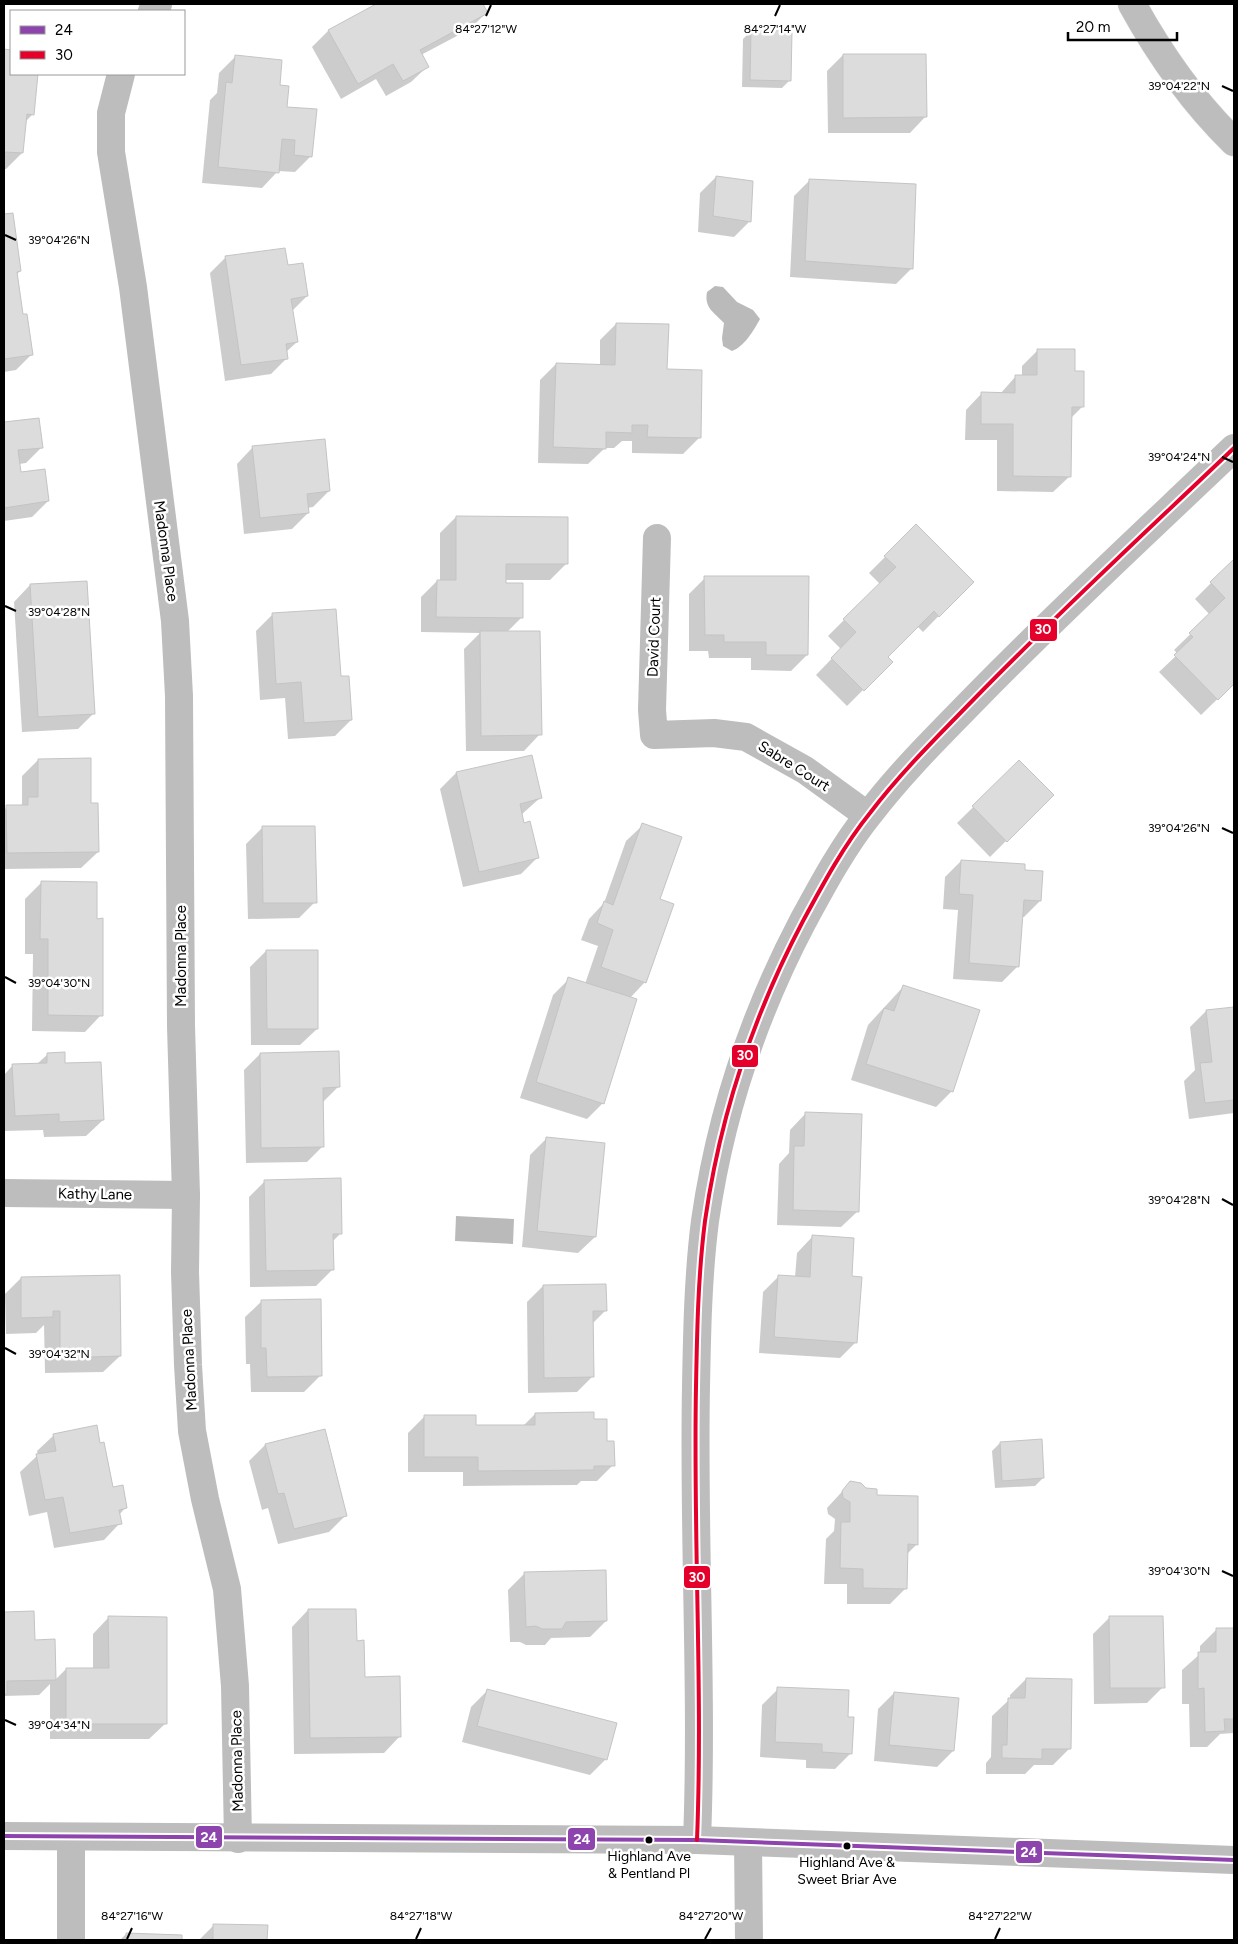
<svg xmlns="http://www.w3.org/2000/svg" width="1238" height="1944" font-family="Figtree,sans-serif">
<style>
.water{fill:#bababa}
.shadow{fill:#0003}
.building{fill:#dcdcdc;stroke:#c4c4c4}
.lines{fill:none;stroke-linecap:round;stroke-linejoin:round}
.major-casing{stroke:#dbdbdb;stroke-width:29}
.minor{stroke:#bdbdbd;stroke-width:28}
.major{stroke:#bdbdbd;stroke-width:28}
.bus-1-casing{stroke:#fff;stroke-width:8}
.bus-2-casing{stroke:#fff;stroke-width:8}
.bus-1{stroke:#8e44ad;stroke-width:4}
.bus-2{stroke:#e4002b;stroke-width:4}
.ticks{fill:none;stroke:#000;stroke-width:2}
.bus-dot{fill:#000;stroke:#fff;stroke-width:2}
.labels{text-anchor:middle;stroke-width:5;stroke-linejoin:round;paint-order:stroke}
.bus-label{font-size:14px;fill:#000;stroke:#fff}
.street-label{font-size:15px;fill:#000;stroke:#fff}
.ticks-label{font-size:12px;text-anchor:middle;fill:#000;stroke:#fff;stroke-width:5;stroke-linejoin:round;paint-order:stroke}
.line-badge{stroke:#fff;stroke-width:2}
.badge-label{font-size:14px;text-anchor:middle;font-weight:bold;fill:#fff}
</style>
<rect width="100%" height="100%" fill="#fff"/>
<g class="water">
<path d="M715 286 723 287 737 302 753 310 760 319C754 330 744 347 732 351L723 346 722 338 724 323C714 312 704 308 707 292Z"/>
<path d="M456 1216 514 1219 513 1244 455 1241Z"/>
</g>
<g class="shadow">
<path d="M378 4H481L486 13 470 29 421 55 428 66 411 82 386 96 376 79 341 99 312 47 328 31Z"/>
<path d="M751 31 790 80 782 88 742 87 743 39Z"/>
<path d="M4 51H11V74H37L33 114 25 122 22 153 6 169H4Z"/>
<path d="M843 55 926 116 910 133H828L827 71Z"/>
<path d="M235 57 279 86 285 108 311 156 295 172 278 171 262 188 202 183 210 100 217 93 219 73Z"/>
<path d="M716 177 750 221 734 237 698 232 700 193Z"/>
<path d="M810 180 912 268 896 284 790 277 794 196Z"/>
<path d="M12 214 20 271 16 275 22 316 32 354 16 370 4 372V215Z"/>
<path d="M226 257 287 266 307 296 292 311 297 342 286 352 287 358 271 374 225 381 210 273Z"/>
<path d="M616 324 666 370 699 438 683 454 632 453V441H622L614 448H605L588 464 538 463 540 380 556 364 600 366V340Z"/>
<path d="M1038 350 1073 372 1083 406 1070 419V476L1053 492 997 491V440H965L966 410 982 393 1000 394 1016 376H1022V366Z"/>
<path d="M38 419 42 447 26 463 19 464 20 474 48 501 32 517 4 521V424Z"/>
<path d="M253 447 329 491 313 507 307 508 308 513 292 529 244 534 237 464Z"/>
<path d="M456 517 566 564 550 580H505L522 617 507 632 540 734 524 751H466L464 649 480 633 421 632V597L437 581H440V533Z"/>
<path d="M916 526 972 582 923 632 917 626 886 657 891 662 847 706 816 675 841 649 828 636 880 584 869 573Z"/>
<path d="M1234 560V683L1201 715 1159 672 1178 654 1174 650 1210 615 1195 599Z"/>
<path d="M705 578 807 655 791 671 751 670V658H709L708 651H689V594Z"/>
<path d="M30 585 94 713 78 729 22 732 14 602Z"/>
<path d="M272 615 340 677 351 720 335 736 288 739 285 698 260 700 256 631Z"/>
<path d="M531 756 540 798 521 815 537 858 521 874 463 887 440 789 456 773Z"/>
<path d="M38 760 90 805 98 852 81 868 4 869V810L7 807H20L22 804V776Z"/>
<path d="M1019 762 1052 795 990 857 957 823Z"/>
<path d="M643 825 659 900 645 982 630 998 603 1103 587 1119 520 1098 553 995 569 979 585 984 598 946 581 940 589 919 604 903 626 841Z"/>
<path d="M262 828 315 902 299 918 248 919 246 844Z"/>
<path d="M961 861 1023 872 1040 901 1024 917H1021L1018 966 1002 982 953 979 958 910 943 909 945 877Z"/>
<path d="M41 883 96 920 101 1015 85 1032 32 1031 33 954H25V899Z"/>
<path d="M266 951 317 1029 300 1045H251L250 967Z"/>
<path d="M903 987 952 1091 936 1107 851 1080 868 1025Z"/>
<path d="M1234 1008V1113L1189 1119 1184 1081 1195 1070 1190 1027 1206 1011Z"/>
<path d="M48 1054 64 1065 103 1120 86 1136 44 1137 43 1130 4 1131V1075L13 1065 37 1064Z"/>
<path d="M260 1054 339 1086 322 1103 323 1146 307 1162 246 1163 244 1070Z"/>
<path d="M806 1113 858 1211 841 1227 777 1225 779 1164 789 1153 790 1130Z"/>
<path d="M546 1139 595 1237 578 1253 522 1247 530 1155Z"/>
<path d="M265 1181 341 1233 332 1242V1270L316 1286 250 1287 249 1197Z"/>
<path d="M813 1236 856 1342 840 1358 759 1353 763 1292 779 1276 795 1277 797 1253Z"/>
<path d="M21 1278 120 1356 103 1372 45 1373 44 1325 36 1333 6 1334 5 1294Z"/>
<path d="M543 1286 605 1311 592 1324 593 1376 577 1392 528 1393 527 1302Z"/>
<path d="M262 1301 320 1376 304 1392H251L250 1364H246L245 1317Z"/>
<path d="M535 1414 592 1420 606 1442 613 1465 597 1481H581L577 1485 463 1486V1472H408V1433L424 1417 475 1427H522Z"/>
<path d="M54 1435 112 1488 126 1507 119 1515 120 1523 104 1540 54 1548 47 1512 29 1516 20 1472 38 1455 37 1451Z"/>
<path d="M1000 1443 1043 1478 1035 1486 995 1488 992 1451Z"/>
<path d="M265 1445 345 1516 329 1532 278 1544 268 1508 262 1510 249 1461Z"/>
<path d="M850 1483 875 1496 917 1544 907 1554 906 1588 890 1604H847V1584H824L826 1539 834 1531 835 1519 828 1514 827 1508Z"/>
<path d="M524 1574 606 1621 590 1637 551 1638 545 1645H526L520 1642H510L508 1590Z"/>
<path d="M308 1610 356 1642 364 1678 400 1736 384 1753 294 1754 292 1627Z"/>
<path d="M33 1612 34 1641 55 1680 66 1669H93V1634L109 1617 166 1723 149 1739H50V1684L39 1695 4 1696V1613Z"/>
<path d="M1109 1618 1163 1687 1147 1703 1094 1704 1093 1634Z"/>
<path d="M1216 1630H1234V1733L1220 1734 1207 1747H1190L1189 1704H1182V1670L1200 1654V1646Z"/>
<path d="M1026 1679 1069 1749 1053 1765H1034L1025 1774H986V1763L991 1757 992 1716 1010 1699V1695Z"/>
<path d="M778 1689 846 1718 851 1753 835 1769 806 1768V1760L760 1757 762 1705Z"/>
<path d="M487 1691 606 1759 590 1775 462 1742 471 1707Z"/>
<path d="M894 1693 953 1751 937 1767 874 1761 878 1709Z"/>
<path d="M213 1926H266V1940H199Z"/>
<path d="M126 1934 181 1936V1940H120Z"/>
</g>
<g class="building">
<path d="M376 4H483L488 13 420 50 429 67 403 81 393 64 358 84 328 30Z"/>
<path d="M751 30 792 31 791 81 750 80Z"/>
<path d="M4 49 11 50V74H38L34 115 27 114 23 153 4 152Z"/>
<path d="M843 54H926L927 117 843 118Z"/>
<path d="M235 55 282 60 280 85 289 86 287 107 317 109 312 157 294 155 295 140 282 139 279 173 218 167 226 82 232 83Z"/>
<path d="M716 176 753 181 751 222 713 216Z"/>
<path d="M809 179 916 184 913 269 805 261Z"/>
<path d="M13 213 21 271 17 272 23 314H27L33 355 4 359V214Z"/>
<path d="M285 248 288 265 303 263 308 296 291 299 298 342 286 344 288 359 241 365 225 256Z"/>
<path d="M616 323 669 324 667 369 702 370 701 438 647 437 648 425H632V433L606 432V449L553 447 556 363 615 365Z"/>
<path d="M1037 349H1075V371H1084V407H1072L1071 477 1013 476V424H981V392L1015 393V375H1037Z"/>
<path d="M39 418 43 448 18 450 21 472 45 469 49 501 4 508V422Z"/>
<path d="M325 439 330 491 307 494 309 513 260 518 252 446Z"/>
<path d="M456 516 568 517V564H506V583H523V618L436 617 437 580H456Z"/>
<path d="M916 524 974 582 939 617 934 611 888 657 893 662 864 691 831 658 856 632 843 619 896 567 884 556Z"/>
<path d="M1234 559V684L1218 700 1174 655 1193 637 1189 633 1225 598 1210 582Z"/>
<path d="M704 576H809L808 655H766V642H724V635H705Z"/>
<path d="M87 581 95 714 38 717 30 584Z"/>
<path d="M336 609 341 676H349L352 720 304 723 301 682 276 684 272 613Z"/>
<path d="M480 631H540L542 735 481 736Z"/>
<path d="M532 755 542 798 520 804 524 823 530 821 539 858 479 872 456 772Z"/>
<path d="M91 758V803H98L99 852 7 853 6 805H28V797H38V759Z"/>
<path d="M1019 760 1054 795 1007 842 972 806Z"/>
<path d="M642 823 682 837 660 899 674 904 646 983 601 967 613 930 597 923 604 901 613 905Z"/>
<path d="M262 826H315L317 903H263Z"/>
<path d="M961 860 1025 864V870L1043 871 1041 901 1024 900 1019 967 969 963 973 895 959 894Z"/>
<path d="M41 881 97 882V919L103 918V1016L48 1015V939H40Z"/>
<path d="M266 950H318V1029H267Z"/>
<path d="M568 977 637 999 604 1104 536 1082Z"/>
<path d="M903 985 980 1010 953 1092 866 1064 884 1008 894 1011Z"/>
<path d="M1234 1007V1100L1205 1103 1200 1063 1212 1062 1206 1010Z"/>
<path d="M339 1051 340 1087 323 1088 324 1147 261 1148 260 1053Z"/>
<path d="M65 1052V1063L101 1062 104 1120 59 1122V1114L15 1116 12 1064 47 1063V1053Z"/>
<path d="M805 1112 862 1114 859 1212 793 1210 794 1146H804Z"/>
<path d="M546 1137 605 1143 596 1237 537 1231Z"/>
<path d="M341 1178 342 1234H333L334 1270 266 1271 264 1180Z"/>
<path d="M812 1235 854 1238 852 1276 862 1277 857 1343 774 1337 778 1275 810 1277Z"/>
<path d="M120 1275 121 1356 60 1358V1311H53V1317L21 1318V1277Z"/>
<path d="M606 1284 607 1311H593L594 1377 544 1378 543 1285Z"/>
<path d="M321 1299 322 1376 267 1377 266 1348H261V1300Z"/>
<path d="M594 1412V1419H607V1441H614L615 1466H594V1470L478 1471V1457H424V1415H476V1425H535V1413Z"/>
<path d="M97 1425 100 1443 104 1442 113 1487 123 1485 127 1508 119 1510 122 1524 70 1533 63 1497 45 1500 36 1454 56 1451 53 1434Z"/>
<path d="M325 1429 347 1516 294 1529 284 1493 278 1494 265 1444Z"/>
<path d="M1042 1439 1044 1478 1002 1481 1000 1442Z"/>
<path d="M850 1481 861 1483 866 1488 877 1489V1495L918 1496V1545L908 1544 907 1589 863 1588V1569L840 1568 841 1522H850V1502L843 1498 842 1491Z"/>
<path d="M606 1570 607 1621 566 1622 562 1629H542L536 1626 526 1627 524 1572Z"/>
<path d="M308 1609H356L357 1641 364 1640 365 1677 400 1676 401 1737 310 1738Z"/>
<path d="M34 1611 35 1640 55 1639 56 1680 7 1681V1694H4V1612Z"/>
<path d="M108 1616 167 1617V1724H66V1668H109Z"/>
<path d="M1109 1616H1163L1165 1688H1110Z"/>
<path d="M1216 1628H1234V1719H1224L1225 1731 1205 1732 1204 1688 1198 1689V1652H1216Z"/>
<path d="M1026 1678 1072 1679 1071 1749H1042V1759L1002 1758V1745H1007L1008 1698H1025Z"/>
<path d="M777 1687 849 1690 848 1717H854L852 1754 822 1752V1744L775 1742Z"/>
<path d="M487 1689 617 1723 607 1760 477 1726Z"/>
<path d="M894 1692 959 1698 954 1751 889 1745Z"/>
<path d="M213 1924 268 1925 267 1940H213Z"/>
<path d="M126 1933 182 1935V1940H126Z"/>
</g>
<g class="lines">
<g class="major-casing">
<path id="major" d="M1132 4C1160 55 1192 101 1234 142"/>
</g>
<g class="minor">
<path d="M152 11 158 4"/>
<path d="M121 74 111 113V152L133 287 175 621 179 696 181 1026 186 1195 185 1272 188 1365 192 1431 205 1499 227 1589 235 1686 238 1839"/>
<path d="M657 538 652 710 654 735 714 733 746 737 805 770 867 815"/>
<path d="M4 1193 186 1195"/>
<path d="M4 1836 697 1840 1234 1860"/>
<path d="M697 1840C703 1689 693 1538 696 1387 697 1332 698 1276 705 1221 720 1116 754 1014 803 921 823 884 844 845 870 813 902 771 940 734 977 696 1060 611 1148 530 1234 448"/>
<path d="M748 1842 749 1940"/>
<path d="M71 1940V1838"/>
</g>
<use href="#major" class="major"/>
<g class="bus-1-casing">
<path id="bus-1" d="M4 1836 697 1840 1234 1860"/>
</g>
<g class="bus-2-casing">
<path id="bus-2" d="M697 1840C703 1689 693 1538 696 1387 697 1332 698 1276 705 1221 720 1116 754 1014 803 921 823 884 844 845 870 813 902 771 940 734 977 696 1060 611 1148 530 1234 448"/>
</g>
<use href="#bus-1" class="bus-1"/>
<use href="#bus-2" class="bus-2"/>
</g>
<path class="ticks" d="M486 16 491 5M775 16 780 5M1222 86 1233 91M5 235 16 240M1222 457 1233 462M5 606 16 611M1222 828 1233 833M5 977 16 983M1222 1199 1233 1205M5 1348 16 1354M1222 1571 1233 1576M5 1720 16 1725M127 1939 132 1928M416 1939 421 1928M705 1939 711 1928M995 1939 1000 1928"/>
<g class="bus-dot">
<circle cx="649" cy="1840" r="4.5"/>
<circle cx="847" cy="1846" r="4.5"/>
</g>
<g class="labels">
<g class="bus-label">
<text x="649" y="1861">Highland Ave<tspan x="649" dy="17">&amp; Pentland Pl</tspan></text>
<text x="847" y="1867">Highland Ave &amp;<tspan x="847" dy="17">Sweet Briar Ave</tspan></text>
</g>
<g class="street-label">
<text transform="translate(166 551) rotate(82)" y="5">Madonna Place</text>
<text transform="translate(654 637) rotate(-88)" y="5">David Court</text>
<text transform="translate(794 766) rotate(32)" y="5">Sabre Court</text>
<text transform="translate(181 956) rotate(-90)" y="5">Madonna Place</text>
<text transform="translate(95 1194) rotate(1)" y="5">Kathy Lane</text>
<text transform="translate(189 1360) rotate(-93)" y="5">Madonna Place</text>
<text transform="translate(237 1761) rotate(-91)" y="5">Madonna Place</text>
</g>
</g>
<g class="ticks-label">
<text x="486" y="33">84°27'12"W</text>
<text x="775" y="33">84°27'14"W</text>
<text x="1179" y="90">39°04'22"N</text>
<text x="59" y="244">39°04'26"N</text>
<text x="1179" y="461">39°04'24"N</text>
<text x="59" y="616">39°04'28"N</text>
<text x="1179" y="832">39°04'26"N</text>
<text x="59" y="987">39°04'30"N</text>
<text x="1179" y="1204">39°04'28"N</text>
<text x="59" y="1358">39°04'32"N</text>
<text x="1179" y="1575">39°04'30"N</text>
<text x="59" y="1729">39°04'34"N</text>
<text x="132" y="1920">84°27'16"W</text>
<text x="421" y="1920">84°27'18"W</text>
<text x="711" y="1920">84°27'20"W</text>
<text x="1000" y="1920">84°27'22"W</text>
</g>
<g class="line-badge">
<rect x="1029" y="618" width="29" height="24" rx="5" fill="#e4002b"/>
<rect x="731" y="1044" width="28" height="24" rx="5" fill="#e4002b"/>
<rect x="683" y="1565" width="28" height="24" rx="5" fill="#e4002b"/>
<rect x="195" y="1825" width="28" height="24" rx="5" fill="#8e44ad"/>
<rect x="567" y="1827" width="29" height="24" rx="5" fill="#8e44ad"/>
<rect x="1015" y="1840" width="28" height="24" rx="5" fill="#8e44ad"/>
</g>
<g class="badge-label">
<text x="1043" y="634">30</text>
<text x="745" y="1060">30</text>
<text x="697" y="1582">30</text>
<text x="209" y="1842">24</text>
<text x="582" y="1844">24</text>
<text x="1029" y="1857">24</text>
</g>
<rect width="1238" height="1944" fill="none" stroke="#000000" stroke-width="10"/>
<rect x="10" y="10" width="175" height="65" fill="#ffffff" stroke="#999999"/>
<rect x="20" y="26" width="25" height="8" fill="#8e44ad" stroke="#999999"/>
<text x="55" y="35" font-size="15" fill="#000000">24</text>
<rect x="20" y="51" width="25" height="8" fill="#e4002b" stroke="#999999"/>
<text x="55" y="60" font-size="15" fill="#000000">30</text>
<path d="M1068 32v8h109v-8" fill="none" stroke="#000000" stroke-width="2.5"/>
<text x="1076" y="32" font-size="15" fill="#000000" stroke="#ffffff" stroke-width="4" paint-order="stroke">20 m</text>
</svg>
